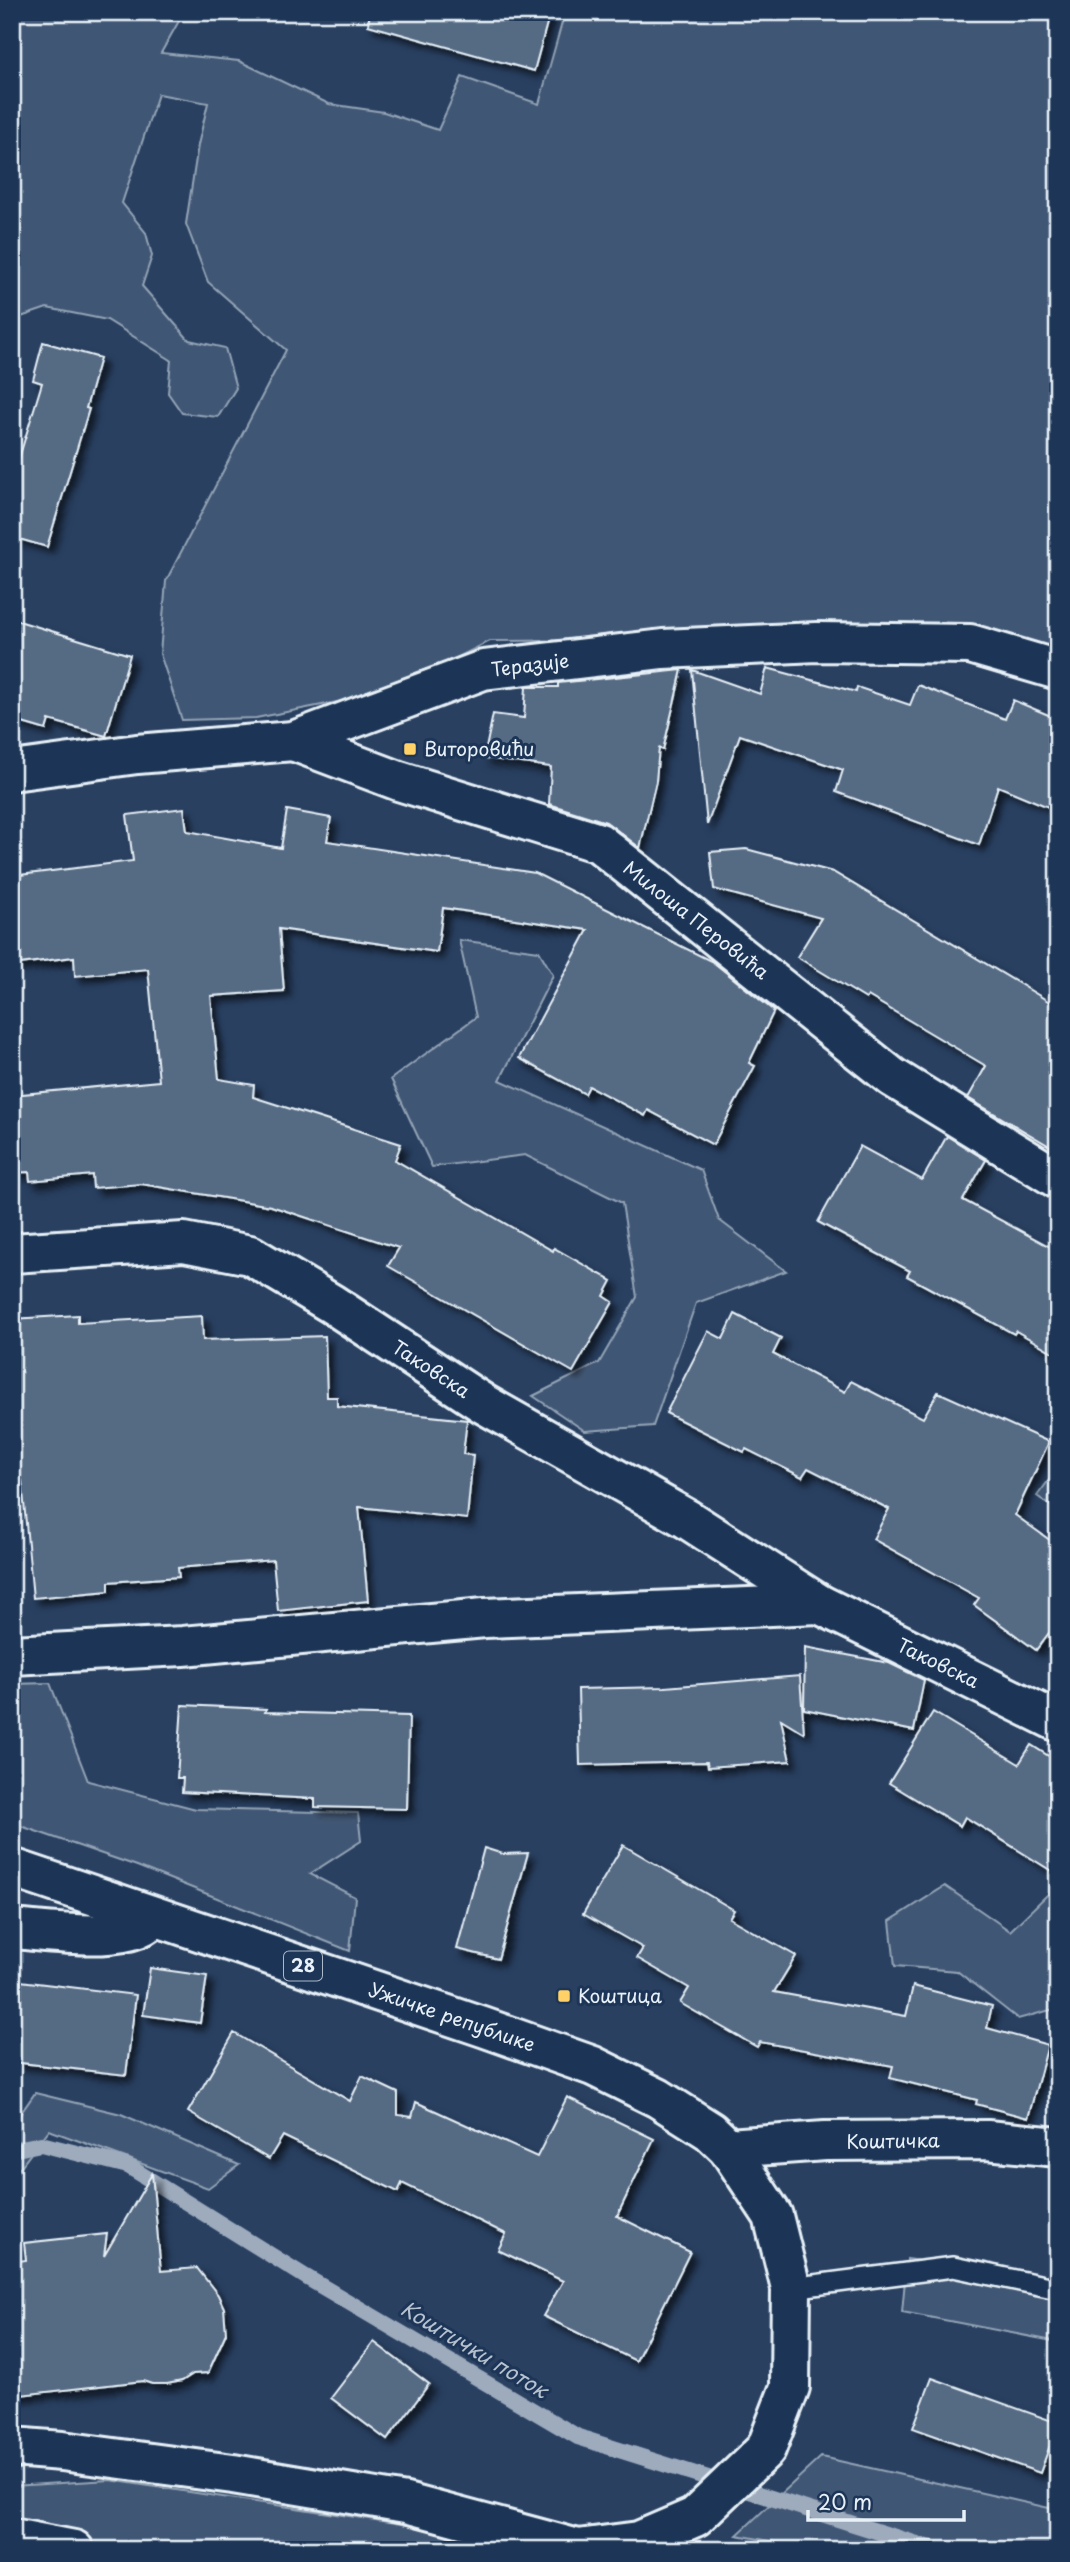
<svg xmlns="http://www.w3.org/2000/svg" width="1070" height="2562" font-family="'Playpen Sans',sans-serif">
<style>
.green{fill:#415774;stroke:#94a4b6;stroke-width:2}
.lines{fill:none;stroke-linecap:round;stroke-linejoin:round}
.stream{stroke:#9dabbd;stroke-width:16}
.building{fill:#556a83;stroke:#e8f1f8;stroke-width:2;filter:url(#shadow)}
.service-casing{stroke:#e8f1f8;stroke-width:24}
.minor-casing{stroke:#e8f1f8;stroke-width:44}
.tertiary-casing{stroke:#e8f1f8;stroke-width:44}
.primary-casing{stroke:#e8f1f8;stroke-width:44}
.service{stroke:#1d3557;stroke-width:19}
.minor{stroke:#1d3557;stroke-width:38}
.tertiary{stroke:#1d3557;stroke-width:38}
.primary{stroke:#1d3557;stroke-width:38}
.poi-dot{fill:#ffd166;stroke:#1d3557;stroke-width:2.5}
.labels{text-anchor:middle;stroke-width:6;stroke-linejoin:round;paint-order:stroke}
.shield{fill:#1d3557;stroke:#abb9c8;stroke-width:2}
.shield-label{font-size:18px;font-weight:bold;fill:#e8f1f8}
.street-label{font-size:19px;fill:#e8f1f8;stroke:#1d3557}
.poi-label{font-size:19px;fill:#e8f1f8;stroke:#1d3557;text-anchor:start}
.water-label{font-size:21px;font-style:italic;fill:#b6c2d0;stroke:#1d3557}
</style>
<defs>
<filter id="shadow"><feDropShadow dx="6" dy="6" stdDeviation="3.5" flood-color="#0009"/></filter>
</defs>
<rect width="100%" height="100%" fill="#294061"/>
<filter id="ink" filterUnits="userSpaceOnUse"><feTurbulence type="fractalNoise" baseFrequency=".0143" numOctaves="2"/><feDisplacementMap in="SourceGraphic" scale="14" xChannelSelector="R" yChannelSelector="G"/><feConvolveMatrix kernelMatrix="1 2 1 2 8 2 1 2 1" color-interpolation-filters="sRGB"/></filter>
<g filter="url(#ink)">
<g class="green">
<path d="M12 12H184L161 53 239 61 329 104 384 112 438 130 462 77 539 104 565 12H1058V676L932 637 490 641 388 692 256 718 182 720 160 654 166 581 286 350 208 282 186 224 198 145 208 103 158 94 122 203 146 233 152 256 142 286 189 340 225 348 236 388 218 417 182 413 168 393 171 360 107 320 47 308 12 320Z"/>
<path d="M459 940 539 951 553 975 500 1080 701 1170 719 1220 786 1271 696 1303 653 1426 585 1431 533 1396 599 1363 637 1297 622 1203 525 1155 432 1167 391 1079 476 1017Z"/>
<path d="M1058 1468V1511L1037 1496Z"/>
<path d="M50 1683 88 1781 196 1809 358 1813 361 1841 310 1874 355 1897 350 1951 137 1866 12 1823V1684Z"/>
<path d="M945 1886 1010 1931 1047 1895 1058 1897V2008L1018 2019 957 1971 895 1966 890 1921Z"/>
<path d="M35 2093 121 2114 239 2165 208 2188 49 2130 12 2178V2119L16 2120Z"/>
<path d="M907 2259 1058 2279V2342L902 2312Z"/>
<path d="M821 2457 1058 2510V2550H821L737 2535Z"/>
<path d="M110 2480 435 2529 517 2550H72L12 2521V2486Z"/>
</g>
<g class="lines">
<path class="stream" d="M12 2150 41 2144 128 2166 306 2277 578 2437 936 2550"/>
</g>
<g class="building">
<path d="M370 12H550L534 71 368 25Z"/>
<path d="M43 342 100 358 86 408 89 409 47 547 12 537V481L42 383 33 380Z"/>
<path d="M12 619 130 655 106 736 49 720 46 730 12 720Z"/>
<path d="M767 668 856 692 857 687 910 705 918 685 1005 719 1013 700 1058 719V811L998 786 979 845 836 792 843 770 740 735 707 825 692 670 760 694Z"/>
<path d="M682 670 663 750 659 748 656 781 640 848 606 822 549 804 551 767 484 758 493 714 524 718 526 687H558V683Z"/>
<path d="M184 808 187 831 281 848 287 810 331 818 327 841 535 873 713 962 774 1011 749 1063 755 1066 713 1145 648 1110 645 1116 589 1086 585 1094 519 1058 588 930 443 908 437 952 279 929 284 991 211 996 219 1079 254 1085 253 1097 401 1144 395 1160 553 1251 554 1248 612 1281 604 1296 613 1302 573 1372 388 1266 399 1248 271 1206 141 1184 93 1188 92 1175 30 1181 29 1172 12 1173V1095L159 1081 148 969 75 976 74 957 12 965V876L133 861 127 815Z"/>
<path d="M746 849 833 872 1058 1007V1151L968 1098 986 1066 868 996 866 999 797 957 821 918 714 889 710 852Z"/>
<path d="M947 1136 986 1160 963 1200 1058 1251V1355L1016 1331 1014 1334 907 1276 910 1271 818 1222 860 1146 922 1180Z"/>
<path d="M735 1314 781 1338 773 1354 845 1392 851 1381 923 1418 938 1392 1049 1442 1015 1515 1058 1546V1621L1036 1650 974 1605 979 1598 873 1539 889 1509 808 1468 802 1477 746 1449 744 1452 666 1413 708 1331 723 1339Z"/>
<path d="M78 1315V1323L202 1316 203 1340 325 1336 327 1397H337V1406L467 1420 463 1454 473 1455 467 1519 359 1507 368 1601 278 1611 273 1560 178 1568 179 1577 109 1582V1591L33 1598 22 1481H19L12 1431V1319Z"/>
<path d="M805 1647 889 1663 924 1680 914 1731 804 1709Z"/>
<path d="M800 1676 804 1733 781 1719 790 1761 708 1767 707 1762 580 1765 578 1689 665 1687Z"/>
<path d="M182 1705 266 1709 265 1712 409 1716 407 1809 315 1807V1799L182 1792 183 1778H177Z"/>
<path d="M933 1712 1019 1764 1031 1745 1058 1762V1875L965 1817 960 1826 889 1783Z"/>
<path d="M623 1845 734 1910 729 1918 796 1956 774 1992 906 2016 913 1986 992 2006 987 2028 1048 2045 1028 2118 976 2104 977 2100 890 2078 893 2066 760 2042 757 2047 680 2003 689 1988 637 1958 643 1948 583 1914Z"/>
<path d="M484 1848 503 1854 528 1853 498 1959 457 1949Z"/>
<path d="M150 1968 207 1976 200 2023 143 2015Z"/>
<path d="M12 1980 136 1995 126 2075 12 2062Z"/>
<path d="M234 2033 350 2101 362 2076 398 2093V2115L412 2117 416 2102 537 2157 567 2097 654 2139 617 2216 690 2252 636 2361 543 2316 563 2281 498 2250 506 2234 402 2183 398 2192 283 2136 269 2159 188 2112Z"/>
<path d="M152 2174 161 2271 197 2268 218 2295 224 2308 226 2333 208 2373 193 2374 182 2381 167 2384H152L143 2381 12 2396V2262L26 2260 24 2243 107 2234 104 2256Z"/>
<path d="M374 2342 429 2384 387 2440 331 2398Z"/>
<path d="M932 2378 1058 2423 1040 2473 913 2428Z"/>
</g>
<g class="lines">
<g class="service-casing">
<g id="service">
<path d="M791 2288 953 2267 1058 2289"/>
<path d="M647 2543 682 2550"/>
</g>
</g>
<g class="minor-casing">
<g id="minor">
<path d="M293 741 399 781 599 843 892 1077 1058 1179"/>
<path d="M12 1253 184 1242 250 1255 332 1304 484 1404 687 1519 819 1604 1058 1722"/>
<path d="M12 1655 183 1646 485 1618 819 1604"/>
<path d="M12 1929C45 1931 133 1946 153 1917"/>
<path d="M728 2148 825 2141 987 2140 1058 2147"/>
<path d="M12 2538 74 2550"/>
</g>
</g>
<g class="tertiary-casing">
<path id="tertiary" d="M12 771 137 754 293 741 483 670 663 649 817 642 970 644 1058 670"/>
</g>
<g class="primary-casing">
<path id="primary" d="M12 1868 483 2027 593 2066 658 2098 710 2131 728 2148 773 2216 791 2288 790 2387 766 2449 695 2517 639 2541 578 2549 406 2503 233 2474 62 2451 12 2447"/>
</g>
<use href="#service" class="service"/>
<use href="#minor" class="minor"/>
<use href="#tertiary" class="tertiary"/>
<use href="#primary" class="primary"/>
</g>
</g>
<g class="poi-dot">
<rect x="403" y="742" width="14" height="14" rx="3.5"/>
<rect x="557" y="1989" width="14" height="14" rx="3.5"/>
</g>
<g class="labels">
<rect class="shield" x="284" y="1951.5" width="38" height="29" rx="5"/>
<g class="shield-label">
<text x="303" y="1972">28</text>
</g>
<g class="street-label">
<text transform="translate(530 665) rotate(-7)" y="7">Теразије</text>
<text transform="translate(696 920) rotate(38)" y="7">Милоша Перовића</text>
<text transform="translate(431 1369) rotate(33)" y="7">Таковска</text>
<text transform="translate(938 1663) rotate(26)" y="7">Таковска</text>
<text transform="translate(452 2017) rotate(19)" y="7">Ужичке републике</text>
<text transform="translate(893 2141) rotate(-1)" y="7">Коштичка</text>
</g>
<g class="poi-label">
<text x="424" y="756">Виторовићи</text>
<text x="578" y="2003">Коштица</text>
</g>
<g class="water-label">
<text transform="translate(474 2350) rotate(31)" y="7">Коштички поток</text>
</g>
</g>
<rect width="1070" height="2562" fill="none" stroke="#1d3557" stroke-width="42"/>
<rect x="21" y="21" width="1028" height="2520" fill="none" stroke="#e8f1f8" stroke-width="2.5" filter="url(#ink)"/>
<path d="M808 2510v10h156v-10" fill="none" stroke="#e8f1f8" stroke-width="3.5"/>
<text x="818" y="2510" font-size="21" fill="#e8f1f8" stroke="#1d3557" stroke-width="5" paint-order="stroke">20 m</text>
</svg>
